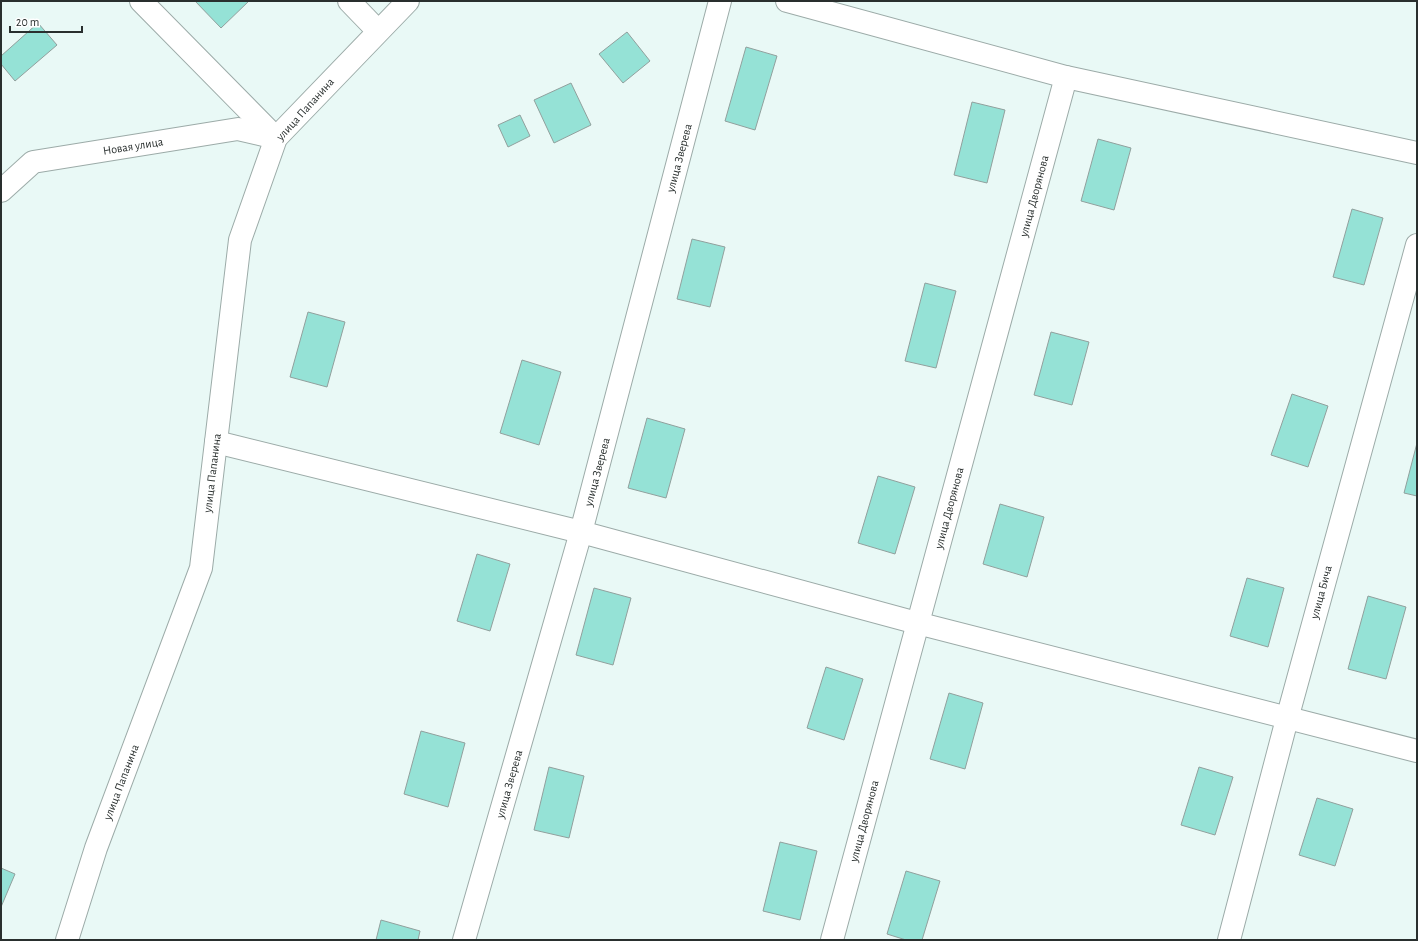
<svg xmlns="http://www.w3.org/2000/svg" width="1418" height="941" font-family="'Alegreya Sans',sans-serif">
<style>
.building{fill:#95e2d6;stroke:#91a09d}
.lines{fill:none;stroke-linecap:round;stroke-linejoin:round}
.minor-casing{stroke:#9caba8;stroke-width:24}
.minor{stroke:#fff;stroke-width:22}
.labels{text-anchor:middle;stroke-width:3;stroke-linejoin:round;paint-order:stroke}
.street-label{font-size:12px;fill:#292f2e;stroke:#fff}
</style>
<rect width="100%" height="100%" fill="#e9f9f6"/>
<g class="building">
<path d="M195 1H249L221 28Z"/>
<path d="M38 23 57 45 15 81 1 64V56Z"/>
<path d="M627 32 650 61 623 83 599 54Z"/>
<path d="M746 47 777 56 755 130 725 121Z"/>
<path d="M571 83 591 125 554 143 534 100Z"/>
<path d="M972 102 1005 110 987 183 954 175Z"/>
<path d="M520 115 530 136 508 147 498 125Z"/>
<path d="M1098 139 1131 148 1114 210 1081 201Z"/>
<path d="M1352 209 1383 218 1364 285 1333 277Z"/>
<path d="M692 239 725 247 710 307 677 299Z"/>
<path d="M925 283 956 291 936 368 905 361Z"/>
<path d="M308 312 345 322 327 387 290 377Z"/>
<path d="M1051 332 1089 342 1072 405 1034 395Z"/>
<path d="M522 360 561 372 539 445 500 433Z"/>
<path d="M1292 394 1328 406 1308 467 1271 455Z"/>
<path d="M647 418 685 429 666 498 628 488Z"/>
<path d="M1417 443V496L1404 493Z"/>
<path d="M878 476 915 487 895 554 858 543Z"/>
<path d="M1000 504 1044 517 1027 577 983 564Z"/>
<path d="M477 554 510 564 490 631 457 621Z"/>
<path d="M1247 578 1284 588 1268 647 1230 636Z"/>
<path d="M594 588 631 598 613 665 576 655Z"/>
<path d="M1368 596 1406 607 1386 679 1348 669Z"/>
<path d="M826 667 863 679 844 740 807 728Z"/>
<path d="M949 693 983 703 965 769 930 759Z"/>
<path d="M421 731 465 743 448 807 404 794Z"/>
<path d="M549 767 584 776 569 838 534 830Z"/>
<path d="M1199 767 1233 777 1215 835 1181 825Z"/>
<path d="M1317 798 1353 809 1335 866 1299 855Z"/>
<path d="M780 842 817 851 800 920 763 911Z"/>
<path d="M1 868 15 874 1 907Z"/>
<path d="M906 871 940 881 922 940H906L887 934Z"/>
<path d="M381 920 420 931 418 940H376Z"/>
</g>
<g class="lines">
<g class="minor-casing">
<g id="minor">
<path d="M141 1 276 138"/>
<path d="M349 1 378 31"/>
<path d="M787 1 1066 77 1417 153"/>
<path d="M1 191 33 162 238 129 276 138"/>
<path d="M216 442 581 532 917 623 1417 751"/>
<path d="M67 940 96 848 201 568 240 240 276 138 408 1"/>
<path d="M464 940 581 532 720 1"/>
<path d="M832 940 1066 77"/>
<path d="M1229 940 1287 719 1417 245"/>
</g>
</g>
<use href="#minor" class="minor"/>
</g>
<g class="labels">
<g class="street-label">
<text transform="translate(305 109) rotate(-48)" y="4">улица Папанина</text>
<text transform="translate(133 146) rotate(-9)" y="4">Новая улица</text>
<text transform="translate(679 158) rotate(-75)" y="4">улица Зверева</text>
<text transform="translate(1034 196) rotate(-75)" y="4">улица Дворянова</text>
<text transform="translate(597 472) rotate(-75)" y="4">улица Зверева</text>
<text transform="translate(212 473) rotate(-83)" y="4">улица Папанина</text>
<text transform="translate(949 508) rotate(-75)" y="4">улица Дворянова</text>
<text transform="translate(1321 592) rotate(-75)" y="4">улица Бича</text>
<text transform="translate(121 782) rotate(-69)" y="4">улица Папанина</text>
<text transform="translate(509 784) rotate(-74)" y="4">улица Зверева</text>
<text transform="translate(864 821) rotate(-75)" y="4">улица Дворянова</text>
</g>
</g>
<rect width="1418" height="941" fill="none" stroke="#292f2e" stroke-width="4"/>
<path d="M10 26v6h72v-6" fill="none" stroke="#292f2e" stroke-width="2"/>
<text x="16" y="26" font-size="12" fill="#292f2e" stroke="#ffffff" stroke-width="3" paint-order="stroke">20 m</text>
</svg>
